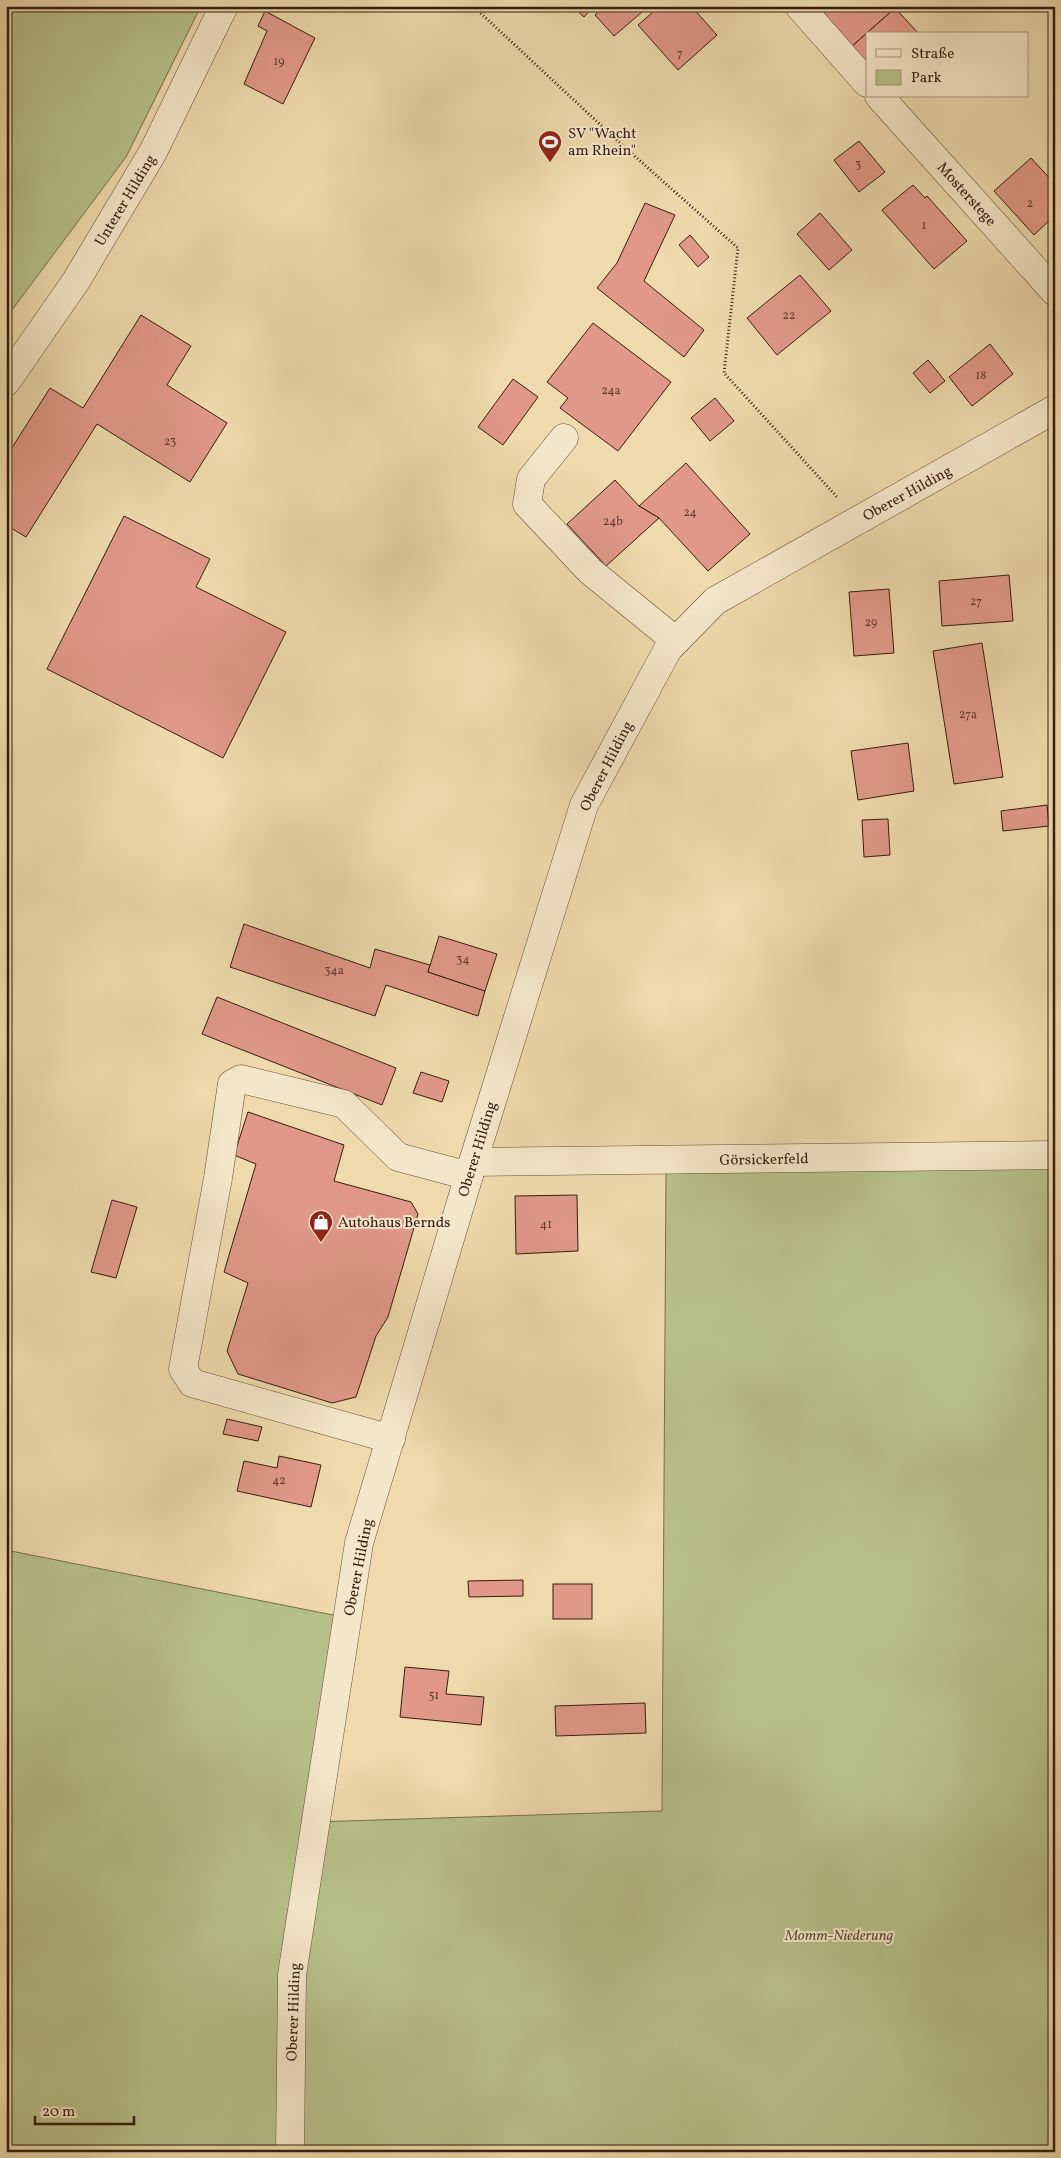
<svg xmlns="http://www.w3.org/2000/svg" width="1061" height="2158" font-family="Vollkorn,serif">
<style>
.green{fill:#b7c08a;stroke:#766e4e}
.building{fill:#e19889;stroke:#351d13}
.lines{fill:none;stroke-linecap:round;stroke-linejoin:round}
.minor-casing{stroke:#634c39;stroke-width:29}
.path{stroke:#351d13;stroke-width:3;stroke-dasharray:1 2.5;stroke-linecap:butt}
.minor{stroke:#f4e7c9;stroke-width:28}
.labels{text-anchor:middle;stroke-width:4;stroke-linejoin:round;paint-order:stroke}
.number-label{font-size:12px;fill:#603c30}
.poi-label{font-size:15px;fill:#351d13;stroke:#f4e7c9;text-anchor:start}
.street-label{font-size:15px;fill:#351d13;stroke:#f4e7c9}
.park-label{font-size:15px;font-style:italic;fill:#5c4e37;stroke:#f4e7c9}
</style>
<rect width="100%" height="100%" fill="#eedaac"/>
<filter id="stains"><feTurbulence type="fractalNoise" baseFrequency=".004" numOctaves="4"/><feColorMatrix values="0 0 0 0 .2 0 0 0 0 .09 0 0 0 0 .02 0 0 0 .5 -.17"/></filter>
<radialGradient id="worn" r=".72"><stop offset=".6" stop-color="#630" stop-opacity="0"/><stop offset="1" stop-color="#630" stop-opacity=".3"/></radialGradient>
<g class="green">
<path d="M6 6H201L126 157 6 318Z"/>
<path d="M1055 1168V2152H6V1550L348 1618 313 1822 662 1811 666 1171Z"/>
</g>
<g class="building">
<path d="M572 6H594L584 17Z"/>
<path d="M605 6H637L642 12 614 36 595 15Z"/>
<path d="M660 6H691L717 35 678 70 638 25Z"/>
<path d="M827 6H894L895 8 850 48 820 13Z"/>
<path d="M895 8 919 34H867V67L850 48Z"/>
<path d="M265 11 315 38 283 104 244 84 267 31 258 26Z"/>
<path d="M859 141 885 172 859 192 834 160Z"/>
<path d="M1031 158 1055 184V215L1034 235 994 191Z"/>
<path d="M913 185 925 198 927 196 967 241 934 269 882 210Z"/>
<path d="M645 203 675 215 644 281 704 330 684 357 597 288 617 263Z"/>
<path d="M820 213 852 250 829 270 797 234Z"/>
<path d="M690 235 709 257 698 267 679 245Z"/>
<path d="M800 275 831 311 777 355 747 318Z"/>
<path d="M141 315 191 346 167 385 227 423 190 482 97 424 26 537 6 525V457L50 388 83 408Z"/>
<path d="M593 323 671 382 618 451 560 408 568 398 547 382Z"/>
<path d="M990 344 1013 374 972 406 949 377Z"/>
<path d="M928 360 945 381 930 393 913 373Z"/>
<path d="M513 379 538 397 503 445 478 427Z"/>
<path d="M715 398 734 421 710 441 691 418Z"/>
<path d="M686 463 750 534 708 571 659 518 639 506Z"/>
<path d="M615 480 639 506 659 518 606 566 567 524Z"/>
<path d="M124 516 210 559 196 587 286 632 223 758 47 669Z"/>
<path d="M1009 575 1013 621 942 626 939 581Z"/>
<path d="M889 589 894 653 854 656 849 592Z"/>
<path d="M982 643 1003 777 954 784 933 651Z"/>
<path d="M908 743 914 791 858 800 851 751Z"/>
<path d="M1047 805 1049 826 1003 831 1001 811Z"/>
<path d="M888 819 890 855 864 857 862 820Z"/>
<path d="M244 924 370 968 375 949 430 965 428 972 485 991 478 1016 386 985 375 1016 230 967Z"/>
<path d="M439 936 497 954 485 991 428 972Z"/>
<path d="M217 997 396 1068 382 1105 202 1034Z"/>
<path d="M421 1072 449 1081 442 1102 413 1093Z"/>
<path d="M248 1112 344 1145 334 1181 411 1202 418 1214 388 1317 376 1336 356 1397 332 1403 238 1374 227 1351 248 1283 224 1272 256 1164 234 1155Z"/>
<path d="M577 1195 578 1251 516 1254 515 1196Z"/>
<path d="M112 1200 137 1207 116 1278 91 1272Z"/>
<path d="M227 1419 262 1427 258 1441 223 1434Z"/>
<path d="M279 1456 321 1465 311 1507 237 1491 244 1461 277 1468Z"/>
<path d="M523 1580V1596L469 1597 468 1581Z"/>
<rect x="553" y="1584" width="39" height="35"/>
<path d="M405 1667 449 1671 446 1694 484 1697 481 1725 400 1717Z"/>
<path d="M645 1703 646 1733 556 1736 555 1706Z"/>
</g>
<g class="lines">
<g class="minor-casing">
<g id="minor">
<path d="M799 6 867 83"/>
<path d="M879 96 1055 292"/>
<path d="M6 382 76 281 153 152 224 6"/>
<path d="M564 438 531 479 527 504 590 571 676 641"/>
<path d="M473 1162 1055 1155"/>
<path d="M391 1439 192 1383 183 1369 218 1178 232 1084 241 1079 344 1104 398 1157 469 1176"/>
<path d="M290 2152 292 1975 359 1543 473 1162 584 805 668 649 715 601 1055 409"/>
</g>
</g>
<path class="path" d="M473 6 620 143 738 248 724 373 837 497"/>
<use href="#minor" class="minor"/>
</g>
<defs>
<g id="stadium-pin" transform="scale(1.25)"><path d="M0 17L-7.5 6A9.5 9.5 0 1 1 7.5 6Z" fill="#8f2418" stroke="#f4e7c9"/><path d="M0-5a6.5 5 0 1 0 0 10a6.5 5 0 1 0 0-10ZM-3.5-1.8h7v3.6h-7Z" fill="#fff"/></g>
<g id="shop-pin" transform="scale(1.25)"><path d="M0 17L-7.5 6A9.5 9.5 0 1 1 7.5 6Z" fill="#8f2418" stroke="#f4e7c9"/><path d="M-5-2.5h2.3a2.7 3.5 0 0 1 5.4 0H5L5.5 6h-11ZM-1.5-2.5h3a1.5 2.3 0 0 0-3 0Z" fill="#fff"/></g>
</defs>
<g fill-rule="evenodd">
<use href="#stadium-pin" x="550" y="142"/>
<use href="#shop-pin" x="321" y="1222"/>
</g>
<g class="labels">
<g class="number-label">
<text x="680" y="57">7</text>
<text x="279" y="65">19</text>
<text x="858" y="168">3</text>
<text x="1030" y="207">2</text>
<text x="924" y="229">1</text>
<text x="789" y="319">22</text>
<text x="981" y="379">18</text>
<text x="611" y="394">24a</text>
<text x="170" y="445">23</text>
<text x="690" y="516">24</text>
<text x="613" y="525">24b</text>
<text x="976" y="605">27</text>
<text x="871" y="626">29</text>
<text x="968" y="718">27a</text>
<text x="463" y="963">34</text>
<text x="334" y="974">34a</text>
<text x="546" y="1228">41</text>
<text x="279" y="1484">42</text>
<text x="434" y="1699">51</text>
</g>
<g class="poi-label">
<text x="568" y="138">SV "Wacht<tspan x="568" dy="17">am Rhein"</tspan></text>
<text x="338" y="1227">Autohaus Bernds</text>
</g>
<g class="street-label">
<text transform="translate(967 194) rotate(48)" y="5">Mosterstege</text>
<text transform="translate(125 200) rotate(-59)" y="5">Unterer Hilding</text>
<text transform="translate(907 493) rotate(-29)" y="5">Oberer Hilding</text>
<text transform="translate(606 766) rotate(-63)" y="5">Oberer Hilding</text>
<text transform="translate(477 1149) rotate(-73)" y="5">Oberer Hilding</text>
<text transform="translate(764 1159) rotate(-1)" y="5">Görsickerfeld</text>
<text transform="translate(358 1567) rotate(-79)" y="5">Oberer Hilding</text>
<text transform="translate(293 2012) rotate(-88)" y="5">Oberer Hilding</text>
</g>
<g class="park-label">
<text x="839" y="1940">Momm-Niederung</text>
</g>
</g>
<rect width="1061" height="2158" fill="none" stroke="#eedaac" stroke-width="25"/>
<rect x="8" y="8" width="1046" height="2143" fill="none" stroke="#351d13" stroke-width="2.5"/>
<rect x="12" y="12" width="1036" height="2133" fill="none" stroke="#351d13"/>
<rect x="866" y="32" width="162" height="65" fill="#f4e7c9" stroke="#a89680"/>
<rect x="876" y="49" width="25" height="8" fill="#f4e7c9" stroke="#a89680"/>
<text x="911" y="58" font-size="15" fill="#351d13">Straße</text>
<rect x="876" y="70" width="25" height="15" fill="#b7c08a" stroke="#a89680"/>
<text x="911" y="82" font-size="15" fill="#351d13">Park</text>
<path d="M35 2116v8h99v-8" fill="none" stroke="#351d13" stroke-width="2.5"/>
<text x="42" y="2116" font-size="15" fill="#351d13" stroke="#f4e7c9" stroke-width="4" paint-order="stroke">20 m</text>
<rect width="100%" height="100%" filter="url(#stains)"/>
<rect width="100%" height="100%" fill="url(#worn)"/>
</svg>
